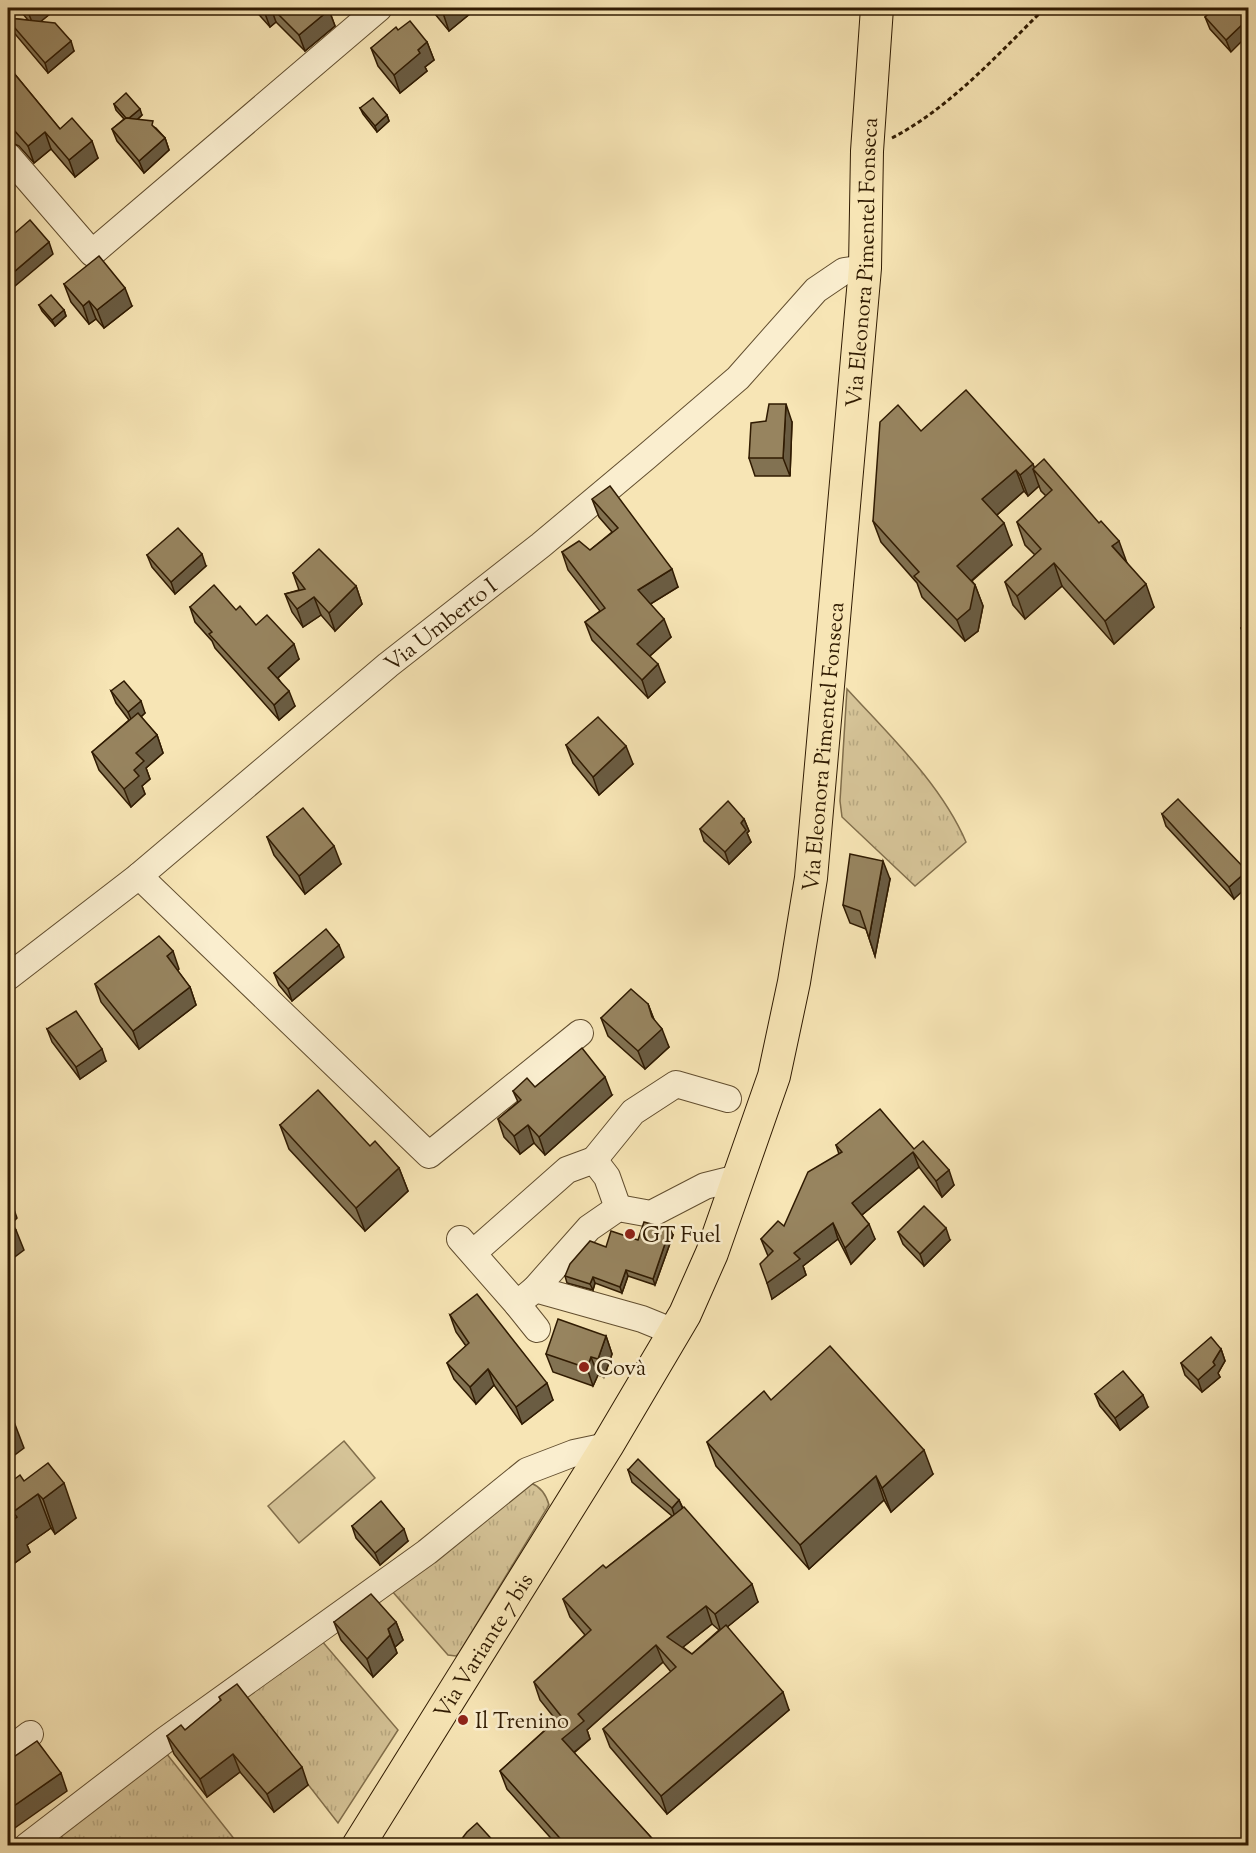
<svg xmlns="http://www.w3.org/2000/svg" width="1256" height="1853" font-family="'Sorts Mill Goudy',serif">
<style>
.grass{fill:url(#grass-tufts);stroke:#826f4c;stroke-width:1.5}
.pitch{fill:#d5c397;stroke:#826f4c;stroke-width:1.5}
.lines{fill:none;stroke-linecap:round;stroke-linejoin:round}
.minor-casing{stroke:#624e2f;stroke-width:28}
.major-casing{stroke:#301b02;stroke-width:34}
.path{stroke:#301b02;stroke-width:3;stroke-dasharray:4.5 3;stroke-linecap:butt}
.minor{stroke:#faeecf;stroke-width:26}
.major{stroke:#f7e5b5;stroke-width:32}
.wall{fill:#827252;stroke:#301b02;stroke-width:1.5;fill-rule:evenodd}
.shaded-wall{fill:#6a5c42;stroke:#301b02;stroke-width:1.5}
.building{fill:#97845f;stroke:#301b02;stroke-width:1.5}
.poi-dot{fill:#8f2418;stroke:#faeecf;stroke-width:2}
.labels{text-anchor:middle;stroke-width:5;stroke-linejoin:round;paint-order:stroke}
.street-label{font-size:22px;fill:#301b02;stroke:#faeecf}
.poi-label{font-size:22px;fill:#301b02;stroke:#faeecf;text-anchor:start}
</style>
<defs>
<pattern id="grass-tufts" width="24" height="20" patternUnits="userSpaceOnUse" patternTransform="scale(1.5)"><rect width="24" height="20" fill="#d5c397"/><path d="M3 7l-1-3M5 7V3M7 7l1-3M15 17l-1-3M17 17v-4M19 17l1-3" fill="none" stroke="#b7a780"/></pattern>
</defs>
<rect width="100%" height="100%" fill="#f7e5b5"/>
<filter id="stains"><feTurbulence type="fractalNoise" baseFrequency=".00333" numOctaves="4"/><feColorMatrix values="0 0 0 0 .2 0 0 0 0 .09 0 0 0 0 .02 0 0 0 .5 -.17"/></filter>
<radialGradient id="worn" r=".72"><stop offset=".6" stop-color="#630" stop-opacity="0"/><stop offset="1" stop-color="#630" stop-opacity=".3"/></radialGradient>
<g class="grass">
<path d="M847 689C890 736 941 784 966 842L915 886 842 817 840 801Z"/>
<path d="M531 1483C541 1487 546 1494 549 1505L459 1653 456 1656 448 1655 392 1591Z"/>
<path d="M321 1640 398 1730 338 1823 240 1697Z"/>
<path d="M166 1753 239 1845H68L58 1832Z"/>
</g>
<path class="pitch" d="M344 1441 375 1478 299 1543 268 1506Z"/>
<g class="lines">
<g class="minor-casing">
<g id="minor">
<path d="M8 156 92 253 379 8"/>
<path d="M139 876 429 1155 580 1033"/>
<path id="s1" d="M8 977 139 876 388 665 541 545 646 457 738 378 816 290 844 271 865 268"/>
<path d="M594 1160 633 1112 676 1084 728 1099"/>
<path d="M460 1239 517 1304 535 1289"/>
<path d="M473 1253 567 1170 594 1160 607 1177 618 1208"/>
<path d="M517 1304 537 1329"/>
<path d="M674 1332 642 1319 535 1289 589 1228 618 1208 651 1214 705 1186 741 1177"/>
<path d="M8 1751 30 1734"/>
<path d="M27 1846 165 1740 427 1552 527 1471 574 1453 607 1446"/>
</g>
</g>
<g class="major-casing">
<g id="major">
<path id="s2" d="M358 1846 607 1446 685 1314 712 1253 774 1076 794 982 811 878 865 268 867 151 877 8"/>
</g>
</g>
<path class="path" d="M892 138C951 107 998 54 1045 8"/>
<use href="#minor" class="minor"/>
<use href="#major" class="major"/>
</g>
<g class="wall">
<path d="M18 8H55L56 9 41 21 74 51 48 73 10 28 8 22V18L28 20Z"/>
<path d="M253 8H326L329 10 335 26 305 51 276 22 270 27Z"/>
<path d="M430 8H477L449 31Z"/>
<path d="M1215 8 1231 52 1210 29 1205 17Z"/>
<path d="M398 30 427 42 434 60 425 67 427 71 400 93 378 66 371 48Z"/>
<path d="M8 66 60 129 98 158 75 177 51 149 34 163 19 146 8 141Z"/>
<path d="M114 104 142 115 138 119 156 128 165 138 169 150 144 173 117 141 112 129 124 119 116 110Z"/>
<path d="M360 108 387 115 389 121 377 132 363 114Z"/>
<path d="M64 284 132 306 104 328 96 319 89 324 71 302Z"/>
<path d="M39 305 64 310 66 316 55 326 42 311Z"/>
<path d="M766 421 792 422 790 476H755L749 458Z"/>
<path d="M921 431 1033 464 1034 468 1127 563 1154 607 1114 644 1062 586 1025 619 1013 605 1005 582 1035 555 1025 545 1017 522 1046 496 1041 491 1039 486 1028 496 1024 491 997 515 1012 545 972 581 975 585 983 606 978 631 965 641 922 597 917 583 881 542 873 521Z"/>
<path d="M592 499 678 587 650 604 671 637 650 656 665 682 648 698 592 640 585 622 600 611 568 570 562 552 590 550 612 532 599 517Z"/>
<path d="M147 555 206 566 175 594 152 567Z"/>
<path d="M293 573 356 586 362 604 335 631 321 615 303 627 292 612 285 594 299 590Z"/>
<path d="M190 607 256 625 299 659 278 678 295 706 279 720 215 648 212 641 195 622Z"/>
<path d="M1248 620V644L1245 640 1241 628Z"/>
<path d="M111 691 145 713 141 717 157 735 163 753 146 768 150 779 142 786 145 794 131 807 99 770 92 752 129 720 116 703Z"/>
<path d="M566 745 633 764 599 795 573 763Z"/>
<path d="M1162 814 1248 875 1234 899 1166 826Z"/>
<path d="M744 819 749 831 747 833 751 842 729 864 704 841 700 829Z"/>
<path d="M267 837 341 864 305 894 274 855Z"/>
<path d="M890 879 875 956 866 929 850 923 843 905Z"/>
<path d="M344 957 292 1001 279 985 274 973Z"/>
<path d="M179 969 177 970 190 987 196 1005 139 1049 101 1002 95 984Z"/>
<path d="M648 1004 654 1020 669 1047 645 1069 608 1036 601 1018Z"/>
<path d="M47 1029 106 1061 80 1079 52 1042Z"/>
<path d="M535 1087 612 1095 545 1155 534 1143 520 1154 504 1137 498 1119 518 1102 513 1091Z"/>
<path d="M280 1125 370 1146 399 1168 408 1191 365 1231 289 1149Z"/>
<path d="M836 1145 914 1149 954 1185 942 1197 919 1167 862 1215 875 1239 851 1264 838 1239 803 1266 806 1275 772 1299 768 1256 761 1239 784 1226 839 1154Z"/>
<path d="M898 1232 950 1240 924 1266 903 1244Z"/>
<path d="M673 1235 655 1285 628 1276 622 1293 595 1283 593 1290 567 1283 565 1276 606 1247 638 1240Z"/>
<path d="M450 1315 553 1400 522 1424 494 1385 476 1404 454 1379 447 1363 466 1346 456 1332Z"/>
<path d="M606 1336 612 1354 604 1377 598 1375 593 1386 553 1372 546 1354Z"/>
<path d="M1221 1349 1225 1361 1218 1373 1220 1377 1202 1392 1185 1375 1181 1363Z"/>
<path d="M1095 1394 1148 1407 1120 1430 1100 1406Z"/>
<path d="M771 1400 933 1474 891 1512 884 1500 809 1569 716 1466 707 1442Z"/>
<path d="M628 1470 679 1500 683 1508 758 1602 727 1627 789 1710 667 1814 610 1747 603 1729 671 1672 663 1662 587 1730 590 1739 574 1753 658 1845H557L507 1789 500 1771 556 1720 540 1700 534 1682 585 1635 570 1617 563 1599 606 1568 672 1516 632 1482ZM712 1624 719 1630 692 1654 683 1647Z"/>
<path d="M24 1481 76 1518 55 1534 51 1528 27 1545 30 1552 9 1567 8 1564V1484Z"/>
<path d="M352 1526 408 1541 380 1565 356 1538Z"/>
<path d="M334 1622H396L403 1640 395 1647 397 1653 373 1677 341 1640Z"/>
<path d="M219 1697 308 1785 274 1812 240 1772 207 1797 174 1754 167 1736 185 1730 221 1701Z"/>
</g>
<g class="shaded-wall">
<path d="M33 8H55L56 9 34 27 28 12Z"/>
<path d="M268 8H271L276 22 270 27 264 11Z"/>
<path d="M449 8H477L449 31 443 13Z"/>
<path d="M329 10 335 26 305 51 299 35Z"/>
<path d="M1248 19V35L1231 52 1226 40Z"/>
<path d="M71 41 74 51 48 73 45 63Z"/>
<path d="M427 42 434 60 425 67 427 71 400 93 394 75 418 50Z"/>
<path d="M140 109 142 115 130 126 127 120Z"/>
<path d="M387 115 389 121 377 132 375 126Z"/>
<path d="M45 132 51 149 34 163 28 146Z"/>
<path d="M165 138 169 150 144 173 139 161Z"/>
<path d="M92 141 98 158 75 177 69 160Z"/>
<path d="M49 242 53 254 8 292V277Z"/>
<path d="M125 288 132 306 104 328 97 310Z"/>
<path d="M89 301 96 319 89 324 83 306Z"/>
<path d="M64 310 66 316 55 326 52 320Z"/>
<path d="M786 404 792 422 790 476 783 458Z"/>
<path d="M1033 464 1036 472 1033 469 1039 486 1028 496 1020 475Z"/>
<path d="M1016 470 1024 491 990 521 982 499Z"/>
<path d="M1004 523 1012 545 964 587 957 566Z"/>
<path d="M1119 541 1127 563 1112 546Z"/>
<path d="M202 554 206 566 175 594 171 582Z"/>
<path d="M1054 563 1062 586 1025 619 1017 596Z"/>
<path d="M672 569 678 587 644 608 638 590Z"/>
<path d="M1146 584 1154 607 1114 644 1105 621Z"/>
<path d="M975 585 983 606 978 631 965 641 957 620Z"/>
<path d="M356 586 362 604 335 631 329 613Z"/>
<path d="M314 597 321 615 303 627 297 609Z"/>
<path d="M664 619 671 637 643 662 637 644Z"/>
<path d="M294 644 299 659 273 682 268 668Z"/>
<path d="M658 664 665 682 648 698 642 680Z"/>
<path d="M289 691 295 706 279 720 274 705Z"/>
<path d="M141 701 145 713 133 724 128 712Z"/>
<path d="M157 735 163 753 146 768 150 779 142 786 145 794 131 807 124 789 134 770 136 753Z"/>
<path d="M626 746 633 764 599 795 593 777Z"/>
<path d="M744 819 749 831 747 833 751 842 729 864 725 852 741 823Z"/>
<path d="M334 846 341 864 305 894 299 876Z"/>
<path d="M883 861 890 879 875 956 869 938Z"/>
<path d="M1247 871 1248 875V886L1234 899 1229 887Z"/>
<path d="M339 945 344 957 292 1001 288 989Z"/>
<path d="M173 951 179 969 174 974 167 956Z"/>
<path d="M190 987 196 1005 139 1049 133 1031Z"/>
<path d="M648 1004 655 1022 662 1029 669 1047 645 1069 638 1051 652 1017Z"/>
<path d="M102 1049 106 1061 80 1079 76 1067Z"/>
<path d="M605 1077 612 1095 545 1155 539 1137Z"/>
<path d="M528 1125 534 1143 520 1154 514 1136Z"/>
<path d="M913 1152 919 1167 857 1219 852 1203Z"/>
<path d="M399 1168 408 1191 365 1231 356 1208Z"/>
<path d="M949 1170 954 1185 942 1197 936 1181Z"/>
<path d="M10 1198 17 1218 8 1227V1200Z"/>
<path d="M833 1223 838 1239 803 1266 806 1275 772 1299 767 1283 794 1253Z"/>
<path d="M869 1224 875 1239 851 1264 845 1248Z"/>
<path d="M946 1228 950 1240 924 1266 920 1254Z"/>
<path d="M670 1229 673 1235 655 1285 653 1279Z"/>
<path d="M16 1230 24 1250 8 1262V1236Z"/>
<path d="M626 1270 628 1276 622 1293 620 1287Z"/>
<path d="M593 1277 595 1283 593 1290 590 1284Z"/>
<path d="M606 1336 612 1354 604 1377 598 1359Z"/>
<path d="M1221 1349 1225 1361 1218 1373 1220 1377 1202 1392 1198 1380 1213 1362Z"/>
<path d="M591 1357 598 1375 593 1386 587 1368Z"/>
<path d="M488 1369 494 1385 476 1404 470 1387Z"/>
<path d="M547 1383 553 1400 522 1424 516 1407Z"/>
<path d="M1143 1395 1148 1407 1120 1430 1115 1418Z"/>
<path d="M11 1414 24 1448 8 1460V1417Z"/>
<path d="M924 1450 933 1474 891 1512 882 1488Z"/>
<path d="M876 1476 884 1500 809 1569 800 1545Z"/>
<path d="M64 1483 76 1518 55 1534 43 1499Z"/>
<path d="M38 1494 51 1528 27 1545 30 1552 9 1567 8 1562V1524L13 1512Z"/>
<path d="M679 1500 684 1512 676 1520 672 1508Z"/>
<path d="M404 1529 408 1541 380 1565 375 1553Z"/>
<path d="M752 1584 758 1602 721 1632 715 1614Z"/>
<path d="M706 1606 712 1624 673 1655 667 1637Z"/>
<path d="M396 1622 403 1640 395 1647 388 1629Z"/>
<path d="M390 1635 397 1653 373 1677 367 1659Z"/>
<path d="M656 1645 663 1662 587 1730 590 1739 568 1757 562 1739 578 1714Z"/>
<path d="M783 1692 789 1710 667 1814 661 1796Z"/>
<path d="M233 1754 240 1772 207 1797 200 1779Z"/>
<path d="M302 1767 308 1785 274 1812 267 1794Z"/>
<path d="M61 1773 67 1791 9 1832 8 1828V1810Z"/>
</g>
<g class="building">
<path d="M25 8H33L28 12Z"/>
<path d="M261 8H268L264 11Z"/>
<path d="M272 8H326L329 10 299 35Z"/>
<path d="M438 8H449L443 13Z"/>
<path d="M1215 8H1236L1248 19 1226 40 1205 17Z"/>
<path d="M8 18 55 23 71 41 45 63 8 20Z"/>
<path d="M410 21 427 42 418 50 420 53 394 75 371 48 396 27 398 30Z"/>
<path d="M8 66 60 129 72 118 92 141 69 160 45 132 28 146 13 129 8 127Z"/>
<path d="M126 93 140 109 129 118H126L114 104Z"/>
<path d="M373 98 387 115 375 126 360 108Z"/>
<path d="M126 118 153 121 152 125 165 138 139 161 112 129Z"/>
<path d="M30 220 49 242 8 277V239Z"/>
<path d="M99 256 125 288 97 310 89 301 83 306 64 284Z"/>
<path d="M51 295 64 310 52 320 39 305Z"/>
<path d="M966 390 1033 464 1020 475 1016 470 982 499 1004 523 957 566 975 585 970 609 957 620 914 576 919 572 873 521 880 422 898 405 921 431Z"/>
<path d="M769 404H786L783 458H749L751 423 766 421Z"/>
<path d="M1044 459 1099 523 1101 521 1119 541 1112 546 1146 584 1105 621 1054 563 1017 596 1005 582 1041 549 1017 522 1052 490 1033 469Z"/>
<path d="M610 486 672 569 638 590 664 619 637 644 658 664 642 680 585 622 605 608 562 552 579 541 590 550 618 528 592 499Z"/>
<path d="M178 528 202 554 171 582 147 555Z"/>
<path d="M319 549 356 586 329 613 314 597 297 609 285 594 305 589 293 573Z"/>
<path d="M214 585 236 610 240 606 256 625 267 615 294 644 268 668 289 691 274 705 209 634 212 632 190 607Z"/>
<path d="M1248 620V636L1241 628Z"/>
<path d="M124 681 141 701 128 712 111 691Z"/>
<path d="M138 713 157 735 136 753 144 761 134 770 139 776 124 789 92 752Z"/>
<path d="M598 717 626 746 593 777 566 745Z"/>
<path d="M1178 799 1247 871 1229 887 1162 814Z"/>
<path d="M728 801 744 819 741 823 746 830 725 852 700 829Z"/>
<path d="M303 808 334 846 299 876 267 837Z"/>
<path d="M850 854 883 861 869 938 860 911 843 905Z"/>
<path d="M326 929 339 945 288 989 274 973Z"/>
<path d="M159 936 173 951 167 956 190 987 133 1031 95 984Z"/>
<path d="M631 989 648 1004 652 1017 662 1029 638 1051 601 1018Z"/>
<path d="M76 1011 102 1049 76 1067 47 1029Z"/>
<path d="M582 1048 605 1077 539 1137 528 1125 514 1136 498 1119 521 1100 513 1091 527 1078 535 1087Z"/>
<path d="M318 1090 370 1146 375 1141 399 1168 356 1208 280 1125Z"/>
<path d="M880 1109 914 1149 923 1141 949 1170 936 1181 913 1152 852 1203 869 1224 845 1248 833 1223 794 1253 800 1259 767 1283 760 1264 773 1251 761 1239 778 1221 784 1226 808 1172 842 1152 836 1145Z"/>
<path d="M924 1206 946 1228 920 1254 898 1232Z"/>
<path d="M8 1217 16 1230 8 1236Z"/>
<path d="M644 1222 670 1229 653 1279 626 1270 620 1287 593 1277 590 1284 565 1276 570 1264 590 1241 606 1247 611 1231 638 1240Z"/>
<path d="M477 1294 547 1383 516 1407 488 1369 470 1387 447 1363 469 1343 450 1315Z"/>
<path d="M558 1319 606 1336 598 1359 591 1357 587 1368 546 1354Z"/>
<path d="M1211 1337 1221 1349 1213 1362 1215 1365 1198 1380 1181 1363Z"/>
<path d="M830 1346 924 1450 882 1488 876 1476 800 1545 707 1442 764 1391 771 1400Z"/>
<path d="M1123 1371 1143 1395 1115 1418 1095 1394Z"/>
<path d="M8 1408 11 1414 8 1417Z"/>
<path d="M638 1459 679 1500 672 1508 628 1470Z"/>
<path d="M48 1463 64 1483 43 1499 38 1494 13 1512 17 1517 8 1524V1484L20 1475 24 1481Z"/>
<path d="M381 1501 404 1529 375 1553 352 1526Z"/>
<path d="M684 1507 752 1584 715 1614 706 1606 667 1637 692 1654 726 1625 783 1692 661 1796 603 1729 676 1667 656 1645 578 1714 584 1721 562 1739 658 1845H566L500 1771 561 1716 534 1682 591 1630 563 1599 603 1565 606 1568Z"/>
<path d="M371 1594 396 1622 388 1629 390 1635 367 1659 334 1622Z"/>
<path d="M237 1684 302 1767 267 1794 233 1754 200 1779 167 1736 181 1725 185 1730 221 1700 219 1697Z"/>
<path d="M37 1741 61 1773 8 1810V1761Z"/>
<path d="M477 1823 497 1845H457L467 1832Z"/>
</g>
<g class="poi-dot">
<circle cx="630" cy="1234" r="6"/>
<circle cx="584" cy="1367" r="6"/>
<circle cx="463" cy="1720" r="6"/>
</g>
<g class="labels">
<g class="street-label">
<text dy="8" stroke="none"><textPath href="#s2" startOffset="1698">Via Eleonora Pimentel Fonseca</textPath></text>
<text dy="8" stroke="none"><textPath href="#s1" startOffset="558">Via Umberto I</textPath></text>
<text dy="8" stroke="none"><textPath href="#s2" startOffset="1212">Via Eleonora Pimentel Fonseca</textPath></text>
<text dy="8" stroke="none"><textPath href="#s2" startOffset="236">Via Variante 7 bis</textPath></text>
</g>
<g class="poi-label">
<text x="642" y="1242">GT Fuel</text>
<text x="596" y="1375">Covà</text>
<text x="475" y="1728">Il Trenino</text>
</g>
</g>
<rect width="1256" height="1853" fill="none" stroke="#f7e5b5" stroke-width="30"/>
<rect x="9" y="9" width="1238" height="1835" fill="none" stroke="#301b02" stroke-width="3"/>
<rect x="15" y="15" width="1226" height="1823" fill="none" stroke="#301b02" stroke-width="1.5"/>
<rect width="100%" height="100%" filter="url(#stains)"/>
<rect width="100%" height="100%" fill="url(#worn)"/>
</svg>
